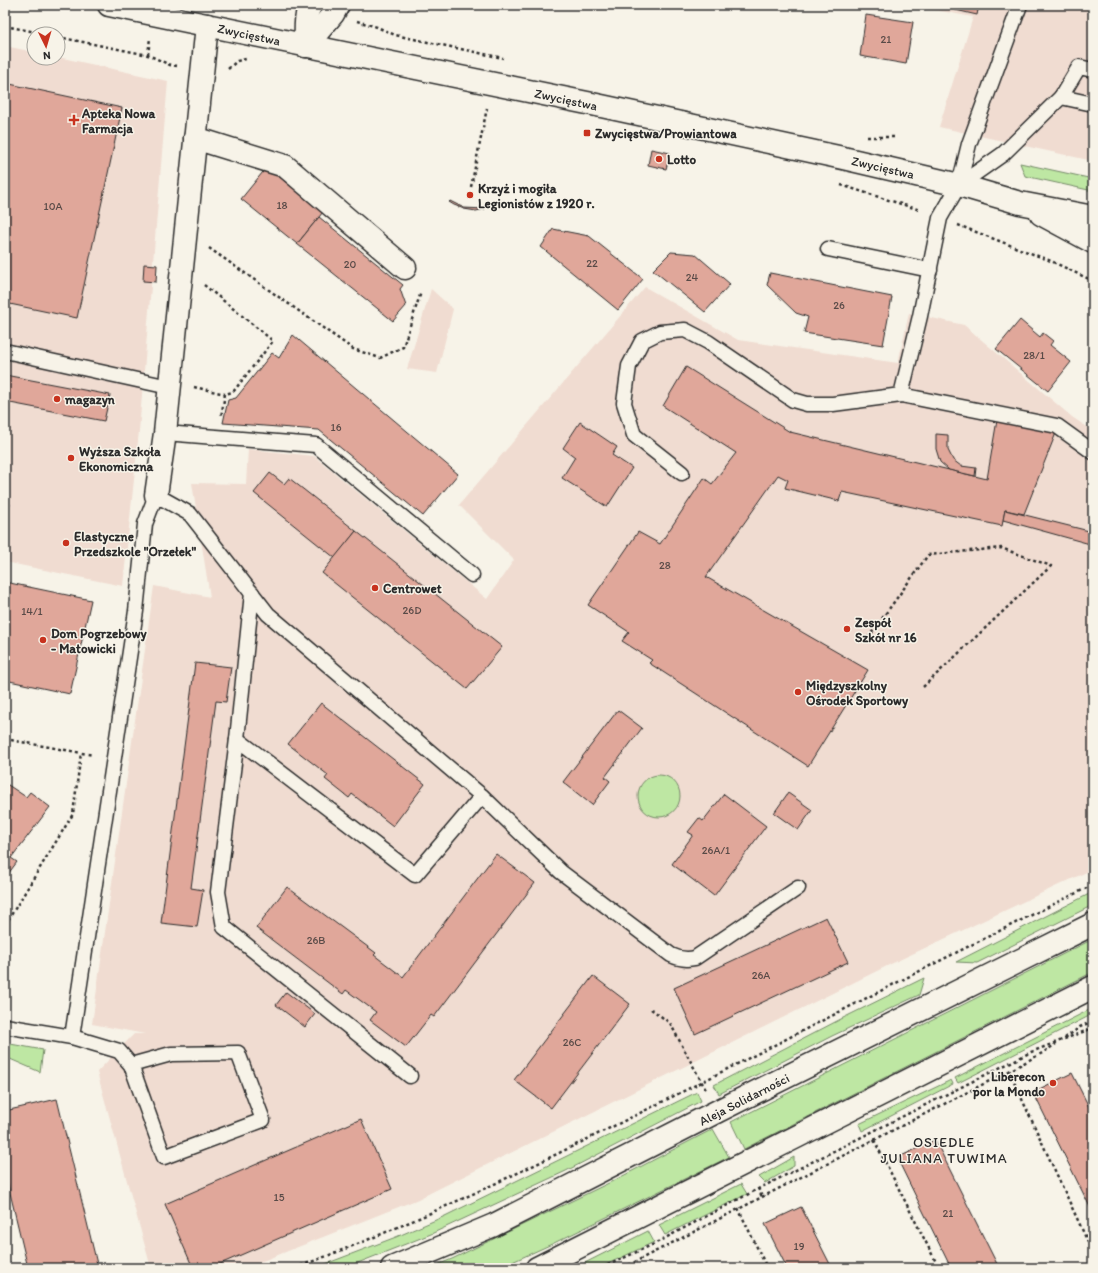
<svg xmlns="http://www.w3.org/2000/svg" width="1098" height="1273" font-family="Itim,sans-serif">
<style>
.built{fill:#f0dcd1}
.green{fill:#bee7a3;stroke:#748967}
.building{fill:#e0a79a;stroke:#2b2b2b}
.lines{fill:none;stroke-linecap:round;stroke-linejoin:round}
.service-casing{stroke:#2b2b2b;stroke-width:17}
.minor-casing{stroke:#2b2b2b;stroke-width:25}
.tertiary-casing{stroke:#2b2b2b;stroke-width:25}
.secondary-casing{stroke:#2b2b2b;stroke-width:25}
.path{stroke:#2b2b2b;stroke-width:2.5;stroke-dasharray:3 3;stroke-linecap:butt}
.service{stroke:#f7f3e8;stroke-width:14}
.minor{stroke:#f7f3e8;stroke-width:22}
.tertiary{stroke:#f7f3e8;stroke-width:22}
.secondary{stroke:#f7f3e8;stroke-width:22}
.poi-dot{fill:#c8321e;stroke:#f7f3e8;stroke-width:1.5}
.labels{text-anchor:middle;stroke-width:3;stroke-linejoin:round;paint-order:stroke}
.number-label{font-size:11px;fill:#584a47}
.street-label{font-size:13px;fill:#2b2b2b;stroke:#f7f3e8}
.poi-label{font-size:13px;font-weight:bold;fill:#2b2b2b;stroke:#f7f3e8;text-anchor:start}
.neighbourhood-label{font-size:14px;letter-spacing:1px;fill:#2b2b2b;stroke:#f7f3e8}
</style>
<rect width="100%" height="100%" fill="#f7f3e8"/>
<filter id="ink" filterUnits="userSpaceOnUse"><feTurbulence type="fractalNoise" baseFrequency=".025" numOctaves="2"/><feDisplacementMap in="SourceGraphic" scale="8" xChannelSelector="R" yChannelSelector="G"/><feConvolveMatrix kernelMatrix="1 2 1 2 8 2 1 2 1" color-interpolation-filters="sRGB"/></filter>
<g filter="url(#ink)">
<g class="built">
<path d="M920 5H1093V161L939 127 973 17 924 8Z"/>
<path d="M5 46 34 52V58L58 57 168 81 139 431 123 586 5 562Z"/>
<path d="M645 287 738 340 898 363 909 313 964 325 1072 417 1093 431V869L893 963 416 1200 245 1268H151L97 1072 134 1034H145L92 1024 154 586 210 597 192 483 246 484 248 449 314 456 487 599 514 560 459 505Z"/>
<path d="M431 289 453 309 437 373 407 369Z"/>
</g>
<g class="green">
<path d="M1020 163 1093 179V191L1025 176Z"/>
<circle cx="659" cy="796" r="21"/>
<path d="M1093 892V905L977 963 956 962Z"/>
<path d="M1093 939V972L744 1149 731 1122Z"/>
<path d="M924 978 919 995 832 1036 719 1094 714 1085 839 1020Z"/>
<path d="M1093 1008V1014L958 1083 955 1078Z"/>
<path d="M5 1043 43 1050 40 1072 10 1059H5Z"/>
<path d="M951 1080 953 1084 862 1131 859 1124Z"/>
<path d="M697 1092 701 1101 566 1171 431 1234 345 1268H315L396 1237 445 1216Z"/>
<path d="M713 1129 729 1157 552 1244 499 1268H430L452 1259 615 1180Z"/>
<path d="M794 1157V1166L765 1183 759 1177Z"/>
<path d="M741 1184 747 1194 665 1235 659 1225Z"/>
<path d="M648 1231 654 1242 599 1268H575Z"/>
</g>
<g class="building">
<path d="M948 5H979L977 15 947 8Z"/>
<path d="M866 15 913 22 906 64 860 56Z"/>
<path d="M5 83 122 108 77 318 5 303Z"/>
<path d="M651 149 670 153 666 169 648 165Z"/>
<path d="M267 167 323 212 297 244 241 199Z"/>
<path d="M450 201 464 208 485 209 476 211 464 209 454 205 449 202Z"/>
<path d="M319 217 403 285 400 289 406 306 393 321 297 244Z"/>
<path d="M553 229 589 236 643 279 618 310 541 247Z"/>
<path d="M671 252 695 254 730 284 705 312 653 270Z"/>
<path d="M144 264 157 265 156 282 143 281Z"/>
<path d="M770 273 892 297 883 345 804 333 808 317 796 313 767 285Z"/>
<path d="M1020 320 1040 337 1043 333 1053 341 1050 345 1071 362 1048 391 996 349Z"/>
<path d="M293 335 458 474 423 516 319 430 223 423 228 400 236 398 272 353 279 358Z"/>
<path d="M686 367 790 432 987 479 997 420 1056 433 1024 514 1005 510 1002 526 842 492 839 501 785 488 788 480 778 475 706 577 868 670 808 766 649 663 652 660 622 641 629 632 588 605 638 532 660 544 704 478 712 484 736 453 663 406Z"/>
<path d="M5 375 110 395 104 421 5 402Z"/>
<path d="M580 422 617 447 612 455 632 468 607 507 562 478 575 457 563 448Z"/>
<path d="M936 434 948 435V450L953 460 961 466 976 468 975 476 949 470 940 462 936 449Z"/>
<path d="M270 473 284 484 289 478 356 531 335 558 254 493Z"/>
<path d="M5 503 10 504 5 529Z"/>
<path d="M1005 510 1093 532V543L1090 544 1003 520Z"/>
<path d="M356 531 502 647 467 689 322 573Z"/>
<path d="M5 582 91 600 70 694 5 680Z"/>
<path d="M195 663 231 667 226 702 216 701 191 888 203 890 197 927 161 923Z"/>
<path d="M321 703 425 784 393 826 352 794 349 798 325 779 328 775 288 744Z"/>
<path d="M618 710 642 728 605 777 610 781 592 805 563 782Z"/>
<path d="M5 783 26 797 30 792 50 807 11 858 17 862 5 878Z"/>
<path d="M788 793 812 810 798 830 774 813Z"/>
<path d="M724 794 766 826 714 896 672 864 693 835 688 832 699 818 703 821Z"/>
<path d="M496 854 535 883 434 1017 431 1015 406 1047 370 1020 376 1012 346 990 343 994 256 928 287 887 376 953 374 955 403 977Z"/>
<path d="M826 917 848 962 695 1034 674 988Z"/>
<path d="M593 976 630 1004 551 1108 514 1080Z"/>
<path d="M286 992 315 1014 305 1027 276 1005Z"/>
<path d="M1072 1073 1093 1115V1213L1033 1092Z"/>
<path d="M57 1099 98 1268H28L5 1172V1111Z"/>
<path d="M361 1119 392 1189 211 1268H193L165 1204Z"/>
<path d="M935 1140 999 1268H951L897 1158Z"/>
<path d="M801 1207 832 1268H787L765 1224Z"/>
</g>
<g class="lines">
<g class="service-casing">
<g id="service">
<path d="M1061 97 1079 67 1093 70"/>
<path d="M959 185 1003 154 1061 97 1093 104"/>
<path d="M828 249 930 270"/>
<path d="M5 351 169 387"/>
<path d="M901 395 920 316 940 218 959 185 969 144 1020 5"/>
<path d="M165 433 316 445 472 575"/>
<path d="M682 473 634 435 624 403 629 366 642 341 660 332 685 330 708 342 793 400 807 404H833L901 395 1057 426 1093 452"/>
<path d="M252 593 237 739 415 875 482 796"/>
<path d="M237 739 218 892 224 927 410 1076"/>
<path d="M5 1026 72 1037 119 1051 131 1065 164 1157 263 1120 238 1053 171 1054 131 1065"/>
<path d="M72 1037 136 611 145 524 156 495 190 514 268 614 482 796 561 872 671 955C679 959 686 960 695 958L798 888"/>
</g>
</g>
<g class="minor-casing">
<g id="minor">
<path d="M306 46 333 14 338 5"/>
<path d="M306 46C306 35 304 13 311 5"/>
<path d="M195 138 285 166 405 268"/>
<path d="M156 495 165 433 207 25"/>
</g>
</g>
<g class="tertiary-casing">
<g id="tertiary">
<path d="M109 5 592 104 843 158 959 185 1020 203 1093 217"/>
<path d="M1041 214 1093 242"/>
</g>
</g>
<g class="secondary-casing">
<g id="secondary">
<path d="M392 1268 494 1225 718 1111 1093 924"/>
<path d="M537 1268 1093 987"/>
</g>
</g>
<g class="path">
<path d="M274 5 284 6"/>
<path d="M357 21 377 27 395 35 503 58"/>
<path d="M5 26 46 34"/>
<path d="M58 37 148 55 170 65 177 66"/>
<path d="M148 55 150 38"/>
<path d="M228 69 237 61 246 59"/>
<path d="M867 137H894"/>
<path d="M841 185 920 210"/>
<path d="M471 187 487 108"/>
<path d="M958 225 1051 261 1093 281"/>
<path d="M209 248 353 349 380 358 403 347 421 292"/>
<path d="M204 285 273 341 233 392 225 394 221 417"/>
<path d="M194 387 225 394"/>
<path d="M868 638 928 555 1001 548 1051 566 923 687"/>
<path d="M5 739 93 755"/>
<path d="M5 925 73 814 81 753"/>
<path d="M651 1009 670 1023 706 1090"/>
<path d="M1065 1038 1080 1027 1093 1021"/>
<path d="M1009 1071 1093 1253"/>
<path d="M874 1140 939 1268"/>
<path d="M758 1188 762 1197"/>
<path d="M738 1208 767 1268"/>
<path d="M295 1268C415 1224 530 1168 644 1111 794 1036 942 958 1093 885"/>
<path d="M602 1268 652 1245 758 1189 1031 1052 1093 1028"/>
<path d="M623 1268 1009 1071 1044 1052 1056 1044"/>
</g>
<use href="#service" class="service"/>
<use href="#minor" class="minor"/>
<use href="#tertiary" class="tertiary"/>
<use href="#secondary" class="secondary"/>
</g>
</g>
<g class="poi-dot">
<path d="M72 114h4v4h4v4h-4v4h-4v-4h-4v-4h4z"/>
<rect x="583" y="129" width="8" height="8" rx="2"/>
<circle cx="659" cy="159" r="4"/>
<circle cx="470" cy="195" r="4"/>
<circle cx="57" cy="399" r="4"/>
<circle cx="71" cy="458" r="4"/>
<circle cx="66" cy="543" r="4"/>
<circle cx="375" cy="588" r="4"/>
<circle cx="847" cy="629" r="4"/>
<circle cx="43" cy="640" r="4"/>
<circle cx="798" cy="692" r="4"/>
<circle cx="1053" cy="1083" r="4"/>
</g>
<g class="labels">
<g class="number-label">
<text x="886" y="43">21</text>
<text x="282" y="209">18</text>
<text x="53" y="210">10A</text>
<text x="592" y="267">22</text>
<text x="350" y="268">20</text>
<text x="692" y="281">24</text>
<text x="839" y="309">26</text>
<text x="1034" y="359">28/1</text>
<text x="336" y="431">16</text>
<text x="665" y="569">28</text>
<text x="412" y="614">26D</text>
<text x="32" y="615">14/1</text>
<text x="716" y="854">26A/1</text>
<text x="316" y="944">26B</text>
<text x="761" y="979">26A</text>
<text x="572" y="1046">26C</text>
<text x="279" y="1201">15</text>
<text x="948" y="1217">21</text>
<text x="799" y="1250">19</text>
</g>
<g class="street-label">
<text transform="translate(249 34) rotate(12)" y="5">Zwycięstwa</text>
<text transform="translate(566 99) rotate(12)" y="5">Zwycięstwa</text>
<text transform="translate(883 167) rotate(13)" y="5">Zwycięstwa</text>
<text transform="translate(744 1099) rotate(-27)" y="5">Aleja Solidarności</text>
</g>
<g class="poi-label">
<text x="82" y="118">Apteka Nowa<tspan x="82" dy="15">Farmacja</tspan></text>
<text x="595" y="138">Zwycięstwa/Prowiantowa</text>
<text x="667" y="164">Lotto</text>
<text x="478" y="193">Krzyż i mogiła<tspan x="478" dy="15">Legionistów z 1920 r.</tspan></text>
<text x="65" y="404">magazyn</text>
<text x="79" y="456">Wyższa Szkoła<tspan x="79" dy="15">Ekonomiczna</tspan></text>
<text x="74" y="541">Elastyczne<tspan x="74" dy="15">Przedszkole "Orzełek"</tspan></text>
<text x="383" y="593">Centrowet</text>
<text x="855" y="627">Zespół<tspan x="855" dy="15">Szkół nr 16</tspan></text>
<text x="51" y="638">Dom Pogrzebowy<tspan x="51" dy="15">- Matowicki</tspan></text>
<text x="806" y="690">Międzyszkolny<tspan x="806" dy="15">Ośrodek Sportowy</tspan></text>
<text x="1045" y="1081" text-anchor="end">Liberecon<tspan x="1045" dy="15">por la Mondo</tspan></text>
</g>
<g class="neighbourhood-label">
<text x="944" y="1147">OSIEDLE<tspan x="944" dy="16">JULIANA TUWIMA</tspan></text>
</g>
</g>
<rect width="1098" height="1273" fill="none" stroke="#f7f3e8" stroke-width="20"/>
<rect x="10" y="10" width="1078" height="1253" fill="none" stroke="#2b2b2b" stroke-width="1.5" filter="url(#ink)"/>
<g transform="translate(46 46) rotate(175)"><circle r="19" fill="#f7f3e8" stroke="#a5a39c"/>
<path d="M0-3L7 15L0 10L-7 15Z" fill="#c8321e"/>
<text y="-6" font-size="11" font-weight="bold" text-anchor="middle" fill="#2b2b2b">N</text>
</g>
</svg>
